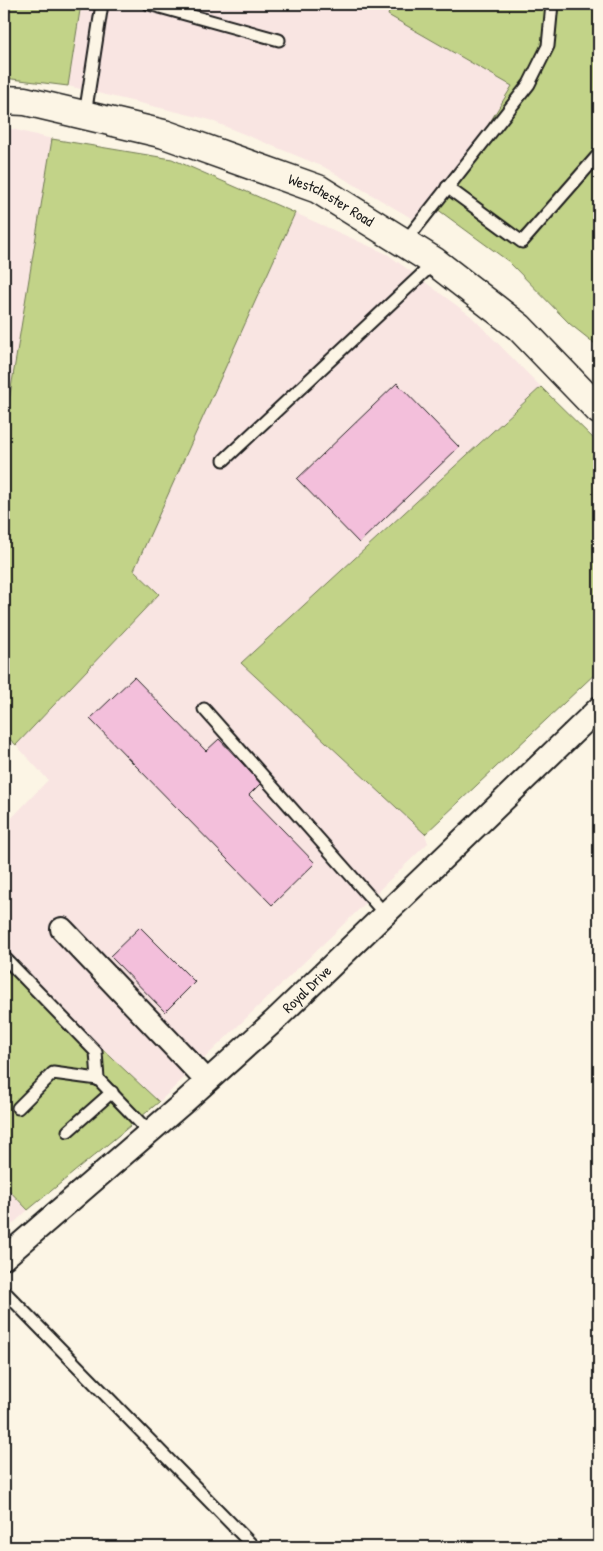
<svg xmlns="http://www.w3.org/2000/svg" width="603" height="1551" font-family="'Patrick Hand',sans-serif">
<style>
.built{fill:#f9e5e2}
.green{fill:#c2d388;stroke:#6f7852}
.building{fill:#f3bfdb;stroke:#1c1c1c}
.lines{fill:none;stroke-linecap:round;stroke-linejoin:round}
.lane-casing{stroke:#1c1c1c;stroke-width:15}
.street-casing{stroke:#1c1c1c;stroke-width:26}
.secondary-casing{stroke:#1c1c1c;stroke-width:31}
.lane{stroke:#fcf5e5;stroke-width:11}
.street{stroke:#fcf5e5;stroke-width:22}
.secondary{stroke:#fcf5e5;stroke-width:28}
.labels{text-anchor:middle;stroke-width:4;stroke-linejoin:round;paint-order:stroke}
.street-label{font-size:15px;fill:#1c1c1c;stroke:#fcf5e5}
</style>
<rect width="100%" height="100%" fill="#fcf5e5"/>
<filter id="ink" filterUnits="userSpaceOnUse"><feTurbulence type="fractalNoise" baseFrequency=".02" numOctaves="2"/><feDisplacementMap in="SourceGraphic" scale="10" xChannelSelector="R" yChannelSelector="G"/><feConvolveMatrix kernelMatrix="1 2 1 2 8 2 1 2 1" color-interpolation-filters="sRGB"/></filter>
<g filter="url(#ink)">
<g class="built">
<path d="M81 4H392L388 15 512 86 437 209 425 226 324 167 207 119 68 86Z"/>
<path d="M4 127 52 139 5 428H4Z"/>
<path d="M295 213 387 254 471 316 541 387 241 663 425 834 428 843 159 1102 4 957V826L48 780 16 745 158 594 134 570Z"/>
<path d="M4 1185 28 1210 4 1232Z"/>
</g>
<g class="green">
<path d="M4 4H81L68 86 4 78Z"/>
<path d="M392 4H599V347L570 324 508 261 437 209 512 86 388 15Z"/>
<path d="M52 139 172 159 295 213 134 570 159 594 16 745 4 734V431Z"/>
<path d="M541 387 599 444V670L425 834 241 663Z"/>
<path d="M4 957 159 1102 28 1210 4 1185Z"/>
</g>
<g class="building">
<path d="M397 383 459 447 359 543 297 479Z"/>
<path d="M134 677 206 751 219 739 261 783 249 795 315 863 272 905 90 719Z"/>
<path d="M140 927 195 982 165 1012 110 956Z"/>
</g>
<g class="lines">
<g class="lane-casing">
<g id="lane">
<path d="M149 4 279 40"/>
<path d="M85 115 102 4"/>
<path d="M447 187 522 242 599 154"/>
<path d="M404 243 529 84 548 46 552 4"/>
<path d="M224 460 435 262"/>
<path d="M204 709 385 914"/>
<path d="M4 957 96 1052 98 1079 149 1132"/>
<path d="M18 1108 53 1073 98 1079"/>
<path d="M68 1131 112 1092"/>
<path d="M4 1291 254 1547"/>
</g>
</g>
<g class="street-casing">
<g id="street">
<path d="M62 929 207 1081"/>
<path id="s1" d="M4 1258 182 1104 273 1022 599 708"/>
</g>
</g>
<g class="secondary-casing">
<g id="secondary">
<path id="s2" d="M4 100 25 101 164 134 318 189 435 262 519 327 599 410"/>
</g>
</g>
<use href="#lane" class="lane"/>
<use href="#street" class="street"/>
<use href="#secondary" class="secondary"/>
</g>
</g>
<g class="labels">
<g class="street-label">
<text dy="5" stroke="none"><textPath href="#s2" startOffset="344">Westchester Road</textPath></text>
<text dy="5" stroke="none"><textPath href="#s1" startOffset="405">Royal Drive</textPath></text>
</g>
</g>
<rect width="603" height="1551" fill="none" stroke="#fcf5e5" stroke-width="20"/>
<rect x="10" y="10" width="583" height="1531" fill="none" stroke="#1c1c1c" stroke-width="2" filter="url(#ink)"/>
</svg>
